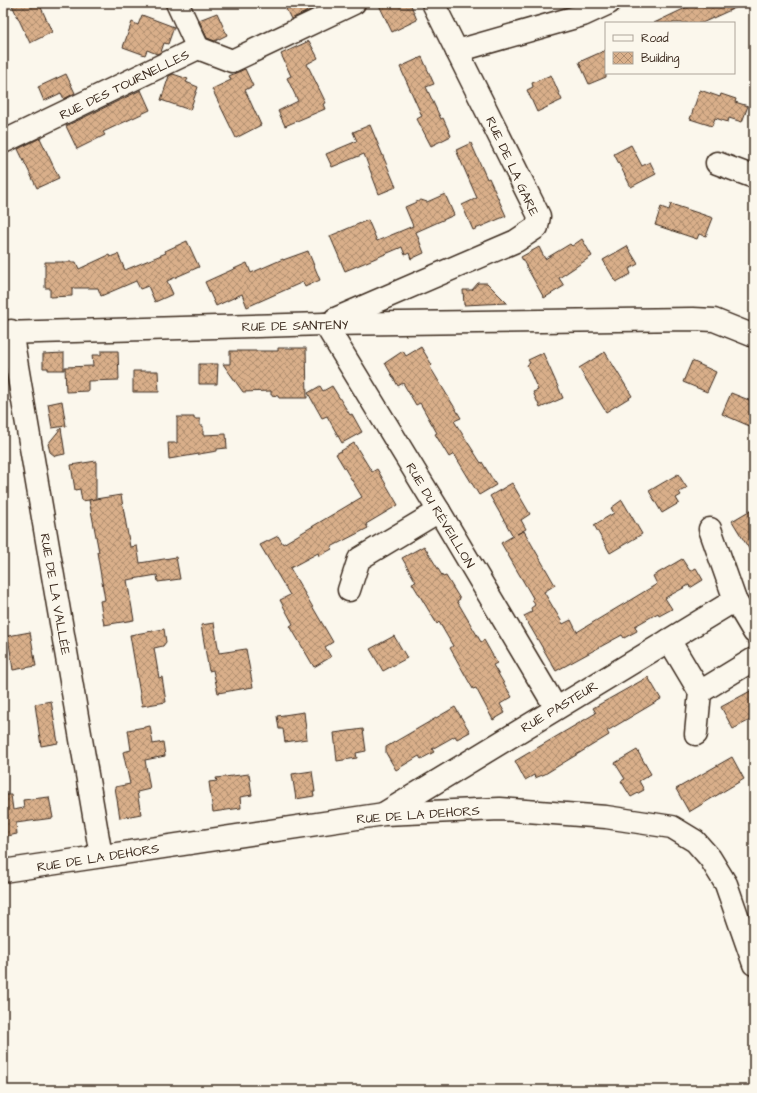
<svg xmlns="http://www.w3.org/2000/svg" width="757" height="1093" font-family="'Architects Daughter',sans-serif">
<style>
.building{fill:url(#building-cross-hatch);stroke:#3b2a1e}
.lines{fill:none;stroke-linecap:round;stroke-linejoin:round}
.minor-casing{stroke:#3b2a1e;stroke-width:25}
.minor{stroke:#fbf7ec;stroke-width:22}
.labels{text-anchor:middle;stroke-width:3.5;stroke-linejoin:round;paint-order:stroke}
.street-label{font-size:13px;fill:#3b2a1e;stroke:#fbf7ec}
</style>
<defs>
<pattern id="building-cross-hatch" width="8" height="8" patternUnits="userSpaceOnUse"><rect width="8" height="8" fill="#d9af8a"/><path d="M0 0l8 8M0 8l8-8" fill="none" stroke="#b18f70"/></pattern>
</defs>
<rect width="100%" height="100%" fill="#fbf7ec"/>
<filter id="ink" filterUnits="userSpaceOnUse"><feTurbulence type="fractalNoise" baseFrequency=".025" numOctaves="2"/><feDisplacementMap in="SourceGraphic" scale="8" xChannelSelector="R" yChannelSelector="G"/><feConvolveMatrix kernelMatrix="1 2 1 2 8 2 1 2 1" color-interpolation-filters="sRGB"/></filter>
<g filter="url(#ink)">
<g class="building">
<path d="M11 3H39L52 32 30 43Z"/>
<path d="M283 3H325L291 19Z"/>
<path d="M378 3H410L417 20 392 32Z"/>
<path d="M696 3H746L702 23H654Z"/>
<path d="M217 13 227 35 215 41 207 38 199 20Z"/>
<path d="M142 15 174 27 168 44 164 43 161 52 157 54 147 50 145 55 123 47 132 22 138 25Z"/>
<path d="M309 41 318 58 307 64 326 103 323 104 325 109 285 126 278 111 298 101 287 78 291 76 281 54Z"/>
<path d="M606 50V77L589 84 579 62Z"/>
<path d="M422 57 434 84 426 87 441 119 443 118 451 136 431 146 417 119 422 116 400 67Z"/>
<path d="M245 69 253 86 245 90 261 125 236 138 212 89 231 80 229 76Z"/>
<path d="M66 74 75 93 64 99 61 93 44 101 38 87Z"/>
<path d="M173 74 188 79 186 82 198 87 190 110 161 100 169 76Z"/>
<path d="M551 75 562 100 537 112 527 90 533 87 532 83Z"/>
<path d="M141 90 150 110 103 132 105 135 77 149 66 126Z"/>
<path d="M700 90 720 97 721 94 736 99 735 102 748 106 742 122 729 118 728 122 715 118 712 126 690 119Z"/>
<path d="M370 125 396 187 379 194 364 154 332 167 326 154 357 141 353 132Z"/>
<path d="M40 138 59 178 37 188 18 149Z"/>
<path d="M471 143 487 179 489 178 506 216 473 230 462 205 477 198 456 150Z"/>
<path d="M631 145 642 166 650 162 656 174 631 187 614 154Z"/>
<path d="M445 194 454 215 416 232 424 253 411 259 409 253 405 255 402 247 345 271 330 236 368 220 377 241 413 226 405 207 421 200 427 202Z"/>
<path d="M671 204 713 218 706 236 699 234 697 239 655 225 661 207 669 210Z"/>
<path d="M582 239 592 256 559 278 564 286 544 298 521 257 539 247 545 259 570 244 572 246Z"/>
<path d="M187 241 199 267 167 281 173 294 155 302 148 286 140 289 136 281 101 296 98 288H72V296L50 297V288H45V262H76L79 269 109 255 110 257 118 254 125 270 166 253 165 251Z"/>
<path d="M627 246 638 264 629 269 631 274 616 282 603 260Z"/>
<path d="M308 251 320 280 305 287 303 282 247 307 242 294 216 306 205 282 247 263 251 273 283 259V260Z"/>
<path d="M478 283H487L507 303 464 305 463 290H472Z"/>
<path d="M421 347 432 365 430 367 461 418 454 421 481 463 482 462 496 485 479 495 454 454 449 457 435 434 437 433 420 403 416 405 403 383 398 386 385 363 403 351 406 356Z"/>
<path d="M278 348H306L307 398H279L278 396 271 395V391L243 392 223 364H230V351H278Z"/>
<path d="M101 351H118L119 380 88 381V391L66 392 65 367 93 366 92 355H101Z"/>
<path d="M605 352 632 396 606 412 579 368Z"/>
<path d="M64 353V370H48V368H43V354Z"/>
<path d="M543 353 563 398 540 408 533 392 538 390 527 365 530 363 528 360Z"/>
<path d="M692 361 716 372 707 392 683 382Z"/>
<path d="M199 364H218L217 384H199Z"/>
<path d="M133 371H158L159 392H133Z"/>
<path d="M320 386 323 391 332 386 350 415 352 414 362 432 342 443 327 416 322 418 308 393Z"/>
<path d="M731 393 754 402V428L722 414Z"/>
<path d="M62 401 66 426 52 428 48 404Z"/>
<path d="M177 417H194V419H200V426H203V435L226 434 227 448 217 449V451L169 459 168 443H177Z"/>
<path d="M61 428 65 454 55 456 50 452 48 444Z"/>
<path d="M354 443 372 472 377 469 398 505 366 524 368 528 331 547 332 549 319 556 318 553 290 568 333 642 325 647 331 657 314 667 290 626 293 624 280 600 290 595 260 545 278 536 283 544 362 497 336 454Z"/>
<path d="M96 461V499L82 501 80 489 75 490 71 465Z"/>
<path d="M678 474 687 488 679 492 681 495 676 498 679 503 662 513 649 491Z"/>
<path d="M512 483 530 514 521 520 526 529 517 534 524 531 555 585 544 592 563 624 571 620 577 632 657 584 653 576 682 559 690 571 696 568 703 580 690 588 689 585 665 598 672 609 659 616 658 613 635 626 637 631 624 638 622 635 556 671 524 616 532 612 531 608 535 605 532 599 533 598 501 543 513 536 490 496Z"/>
<path d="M121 495 130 547 137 546 140 563 176 557 180 579 158 582 157 575 127 580 134 620 104 625 100 601 105 600 97 552H99L89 500Z"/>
<path d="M622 500 642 534 610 553 594 525 614 513 611 508Z"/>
<path d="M754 508V557L732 521Z"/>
<path d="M424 546 443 577 446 576 460 599 457 601 481 642 484 640 497 663 493 665 512 697 500 704 505 713 493 720 476 688 473 689 450 648 453 646 439 622 437 624 412 583 416 582 402 558Z"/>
<path d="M214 623 219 653 246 649 253 687 218 693 213 670 209 671 201 625Z"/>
<path d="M164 629 166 642 163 646 154 648 159 678 162 677 166 702 142 706 130 635Z"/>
<path d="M30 632 36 666 13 670 8 636Z"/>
<path d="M394 636 407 658 383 671 370 649Z"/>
<path d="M648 677 661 699 607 731 609 735 545 774 535 778 534 775 525 780 515 761 596 713 593 708Z"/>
<path d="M754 689V718L733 729 721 707Z"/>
<path d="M51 701 58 743 41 746 35 704Z"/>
<path d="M455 707 470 732 457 739 455 736 432 749 434 752 421 759 419 756 396 770 386 753V747Z"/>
<path d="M304 712 307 739 285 742 283 729H279L277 716Z"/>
<path d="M150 726 153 744 163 742 165 756 145 760 150 789 137 792 141 814 120 818 115 787 130 784 123 752 131 750 128 730Z"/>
<path d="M363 729 366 751 356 753 357 758 337 761 334 733Z"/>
<path d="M637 750 651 774 639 781 644 790 631 797 621 781 625 779 615 763Z"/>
<path d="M732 757 744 779 689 812 676 789Z"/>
<path d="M312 771 315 792H313L314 796 296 799 292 774Z"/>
<path d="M249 774 252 795 240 797 241 808 213 812 209 782 217 781 216 778Z"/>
<path d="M3 795H11L13 810 24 808 23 800 49 797 53 818 16 823 17 834 3 837Z"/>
</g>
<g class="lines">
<g class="minor-casing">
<g id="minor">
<path d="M177 3 198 48"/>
<path d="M457 51 583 15 609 3"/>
<path d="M3 142 198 48 232 61 354 3"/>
<path d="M717 163 754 177"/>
<path d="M335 319 516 241 537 227 539 216 433 3"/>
<path d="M325 324 439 511 556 708"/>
<path d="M11 331 101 856"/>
<path d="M3 333 325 324 693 319 714 320 754 336"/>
<path d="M710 529 735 600 754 632"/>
<path d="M349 590 359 559 439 511"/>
<path d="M669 640 700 692 754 659"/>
<path d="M696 734 700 692"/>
<path d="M385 813 735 600"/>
<path d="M3 871 384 814 500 809 606 817 672 827 695 841 710 858 726 884 754 964"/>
</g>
</g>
<use href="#minor" class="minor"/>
</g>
</g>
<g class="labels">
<g class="street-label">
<text transform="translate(124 84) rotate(-26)" y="5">RUE DES TOURNELLES</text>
<text transform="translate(513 166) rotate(65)" y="5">RUE DE LA GARE</text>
<text transform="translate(295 325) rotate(-1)" y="5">RUE DE SANTENY</text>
<text transform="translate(441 515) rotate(59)" y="5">RUE DU RÉVEILLON</text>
<text transform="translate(56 594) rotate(80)" y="5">RUE DE LA VALLÉE</text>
<text transform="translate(559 706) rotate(-31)" y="5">RUE PASTEUR</text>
<text transform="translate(418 814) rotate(-4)" y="5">RUE DE LA DEHORS</text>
<text transform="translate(98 857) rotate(-9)" y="5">RUE DE LA DEHORS</text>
</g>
</g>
<rect width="757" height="1093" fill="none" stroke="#fbf7ec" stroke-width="16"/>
<rect x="8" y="8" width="741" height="1077" fill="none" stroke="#3b2a1e" stroke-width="1.5" filter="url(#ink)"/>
<rect x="605" y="22" width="130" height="52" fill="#fbf7ec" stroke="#aea59a"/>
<rect x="613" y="35" width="20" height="6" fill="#fbf7ec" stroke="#aea59a"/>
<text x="641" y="42" font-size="12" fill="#3b2a1e">Road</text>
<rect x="613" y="52" width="20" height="12" fill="url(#building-cross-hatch)" stroke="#aea59a"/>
<text x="641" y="62" font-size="12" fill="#3b2a1e">Building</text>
</svg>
